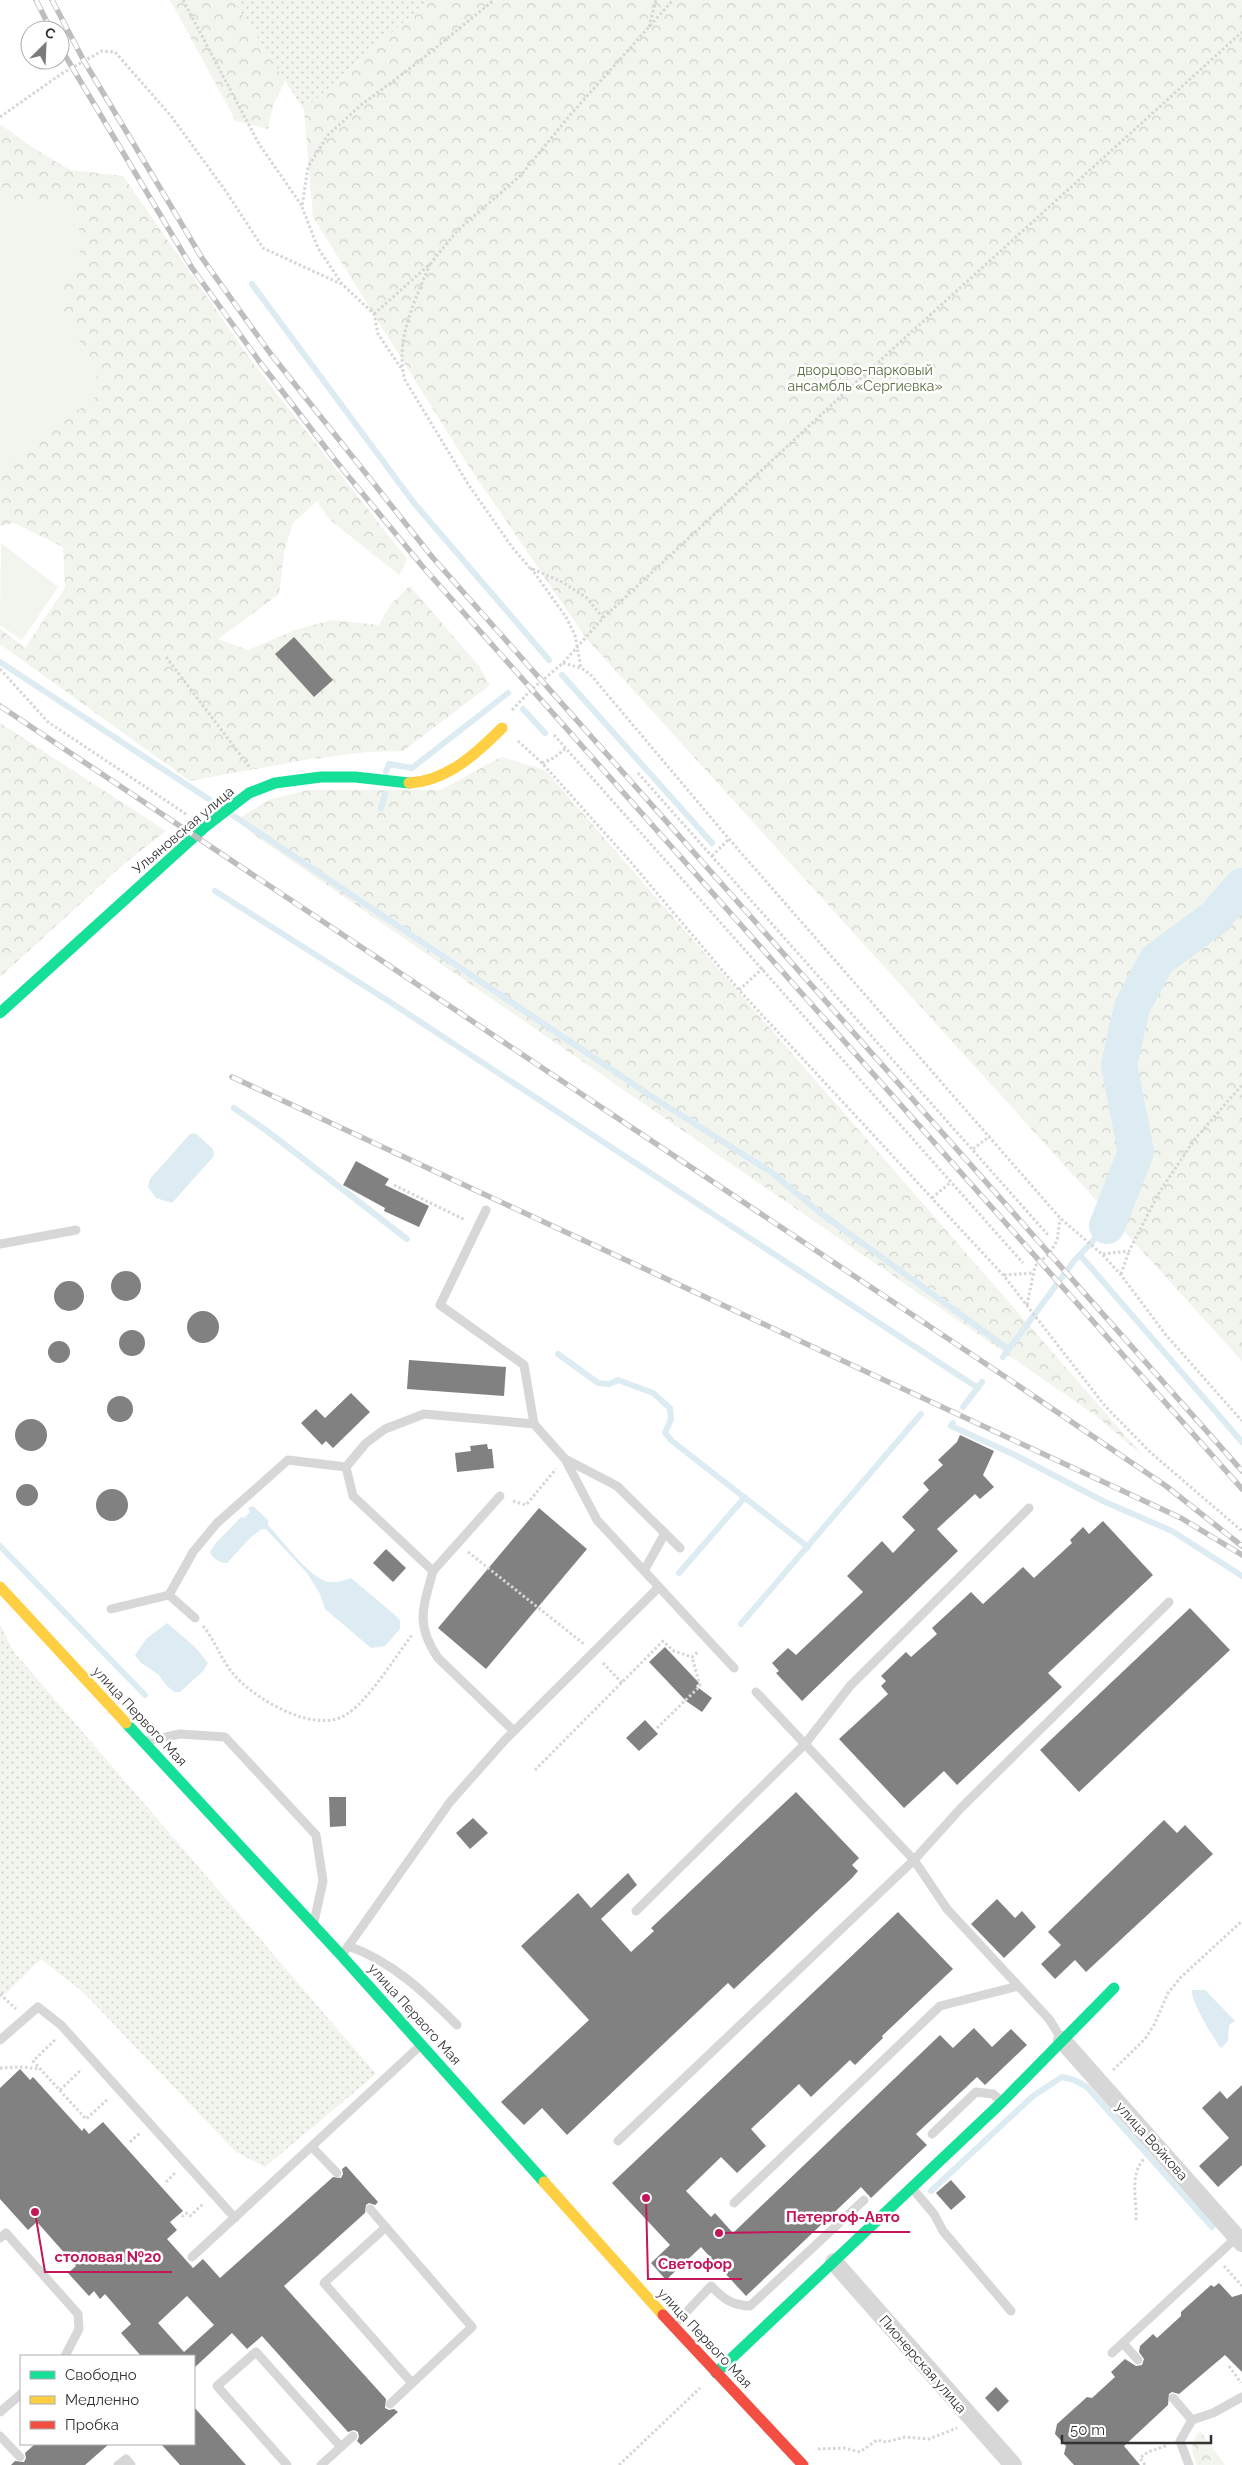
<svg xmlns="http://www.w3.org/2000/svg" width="1242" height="2465" font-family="Raleway,sans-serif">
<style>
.grass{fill:url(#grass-dots)}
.forest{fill:url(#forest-crowns)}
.garden{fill:#f1f5ed}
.water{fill:#ddebf3}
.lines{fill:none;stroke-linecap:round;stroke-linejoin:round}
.stream{stroke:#ddebf3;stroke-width:6}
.river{stroke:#ddebf3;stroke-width:36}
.building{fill:#818181;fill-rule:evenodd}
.path{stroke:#d6d6d6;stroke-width:3;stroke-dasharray:2.5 2.5;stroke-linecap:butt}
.lane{stroke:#d7d7d7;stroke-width:9}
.street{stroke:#d7d7d7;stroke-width:18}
.fast{stroke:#16e098;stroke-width:11}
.slow{stroke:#ffcf43;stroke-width:11}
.jam{stroke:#f24e42;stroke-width:11}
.rail-casing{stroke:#bebebe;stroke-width:5.5}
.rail{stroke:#fff;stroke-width:4;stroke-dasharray:11;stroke-linecap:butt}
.labels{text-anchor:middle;stroke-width:5;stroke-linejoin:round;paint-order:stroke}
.park-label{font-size:14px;fill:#56703f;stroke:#fff}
.street-label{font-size:14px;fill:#333;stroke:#fff}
.leader{fill:none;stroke:#c2185b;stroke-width:2}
.callout-dot{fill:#c2185b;stroke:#fff;stroke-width:2}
.callout-label{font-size:15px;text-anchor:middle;font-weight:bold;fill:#c2185b;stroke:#fff;stroke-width:5;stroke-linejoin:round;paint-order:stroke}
</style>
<defs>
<pattern id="grass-dots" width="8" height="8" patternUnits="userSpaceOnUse" patternTransform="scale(1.25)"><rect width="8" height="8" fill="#f1f5ed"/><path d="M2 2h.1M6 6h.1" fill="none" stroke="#cfd2cc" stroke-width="1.8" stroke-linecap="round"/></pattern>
<pattern id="forest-crowns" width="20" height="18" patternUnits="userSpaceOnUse" patternTransform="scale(1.25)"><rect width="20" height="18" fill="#f1f5ed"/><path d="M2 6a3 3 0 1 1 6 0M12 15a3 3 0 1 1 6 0" fill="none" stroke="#cfd2cc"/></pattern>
</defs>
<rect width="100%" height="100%" fill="#fff"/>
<g class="grass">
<path d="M233 0H429L304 110Z"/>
<path d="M0 1625 14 1652 376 2074 265 2167 236 2152 83 1992 41 1959 0 1999Z"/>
</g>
<g class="forest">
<path d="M170 0H233L285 81 273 105 268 129 236 121Z"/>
<path d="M429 0H1242V1361L586 638 468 465 313 217 304 110Z"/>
<path d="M0 124 32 147 70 170 123 176 255 366 407 559 399 575 329 519 317 501 293 523 284 552 279 594 218 639 248 650 295 630 332 620 379 625 391 604 410 586 478 665 490 685 403 751 367 752 304 760 190 781 0 644V629L25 648 65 588 63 547 14 523 0 526V462L36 443 93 363 63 316 61 283 80 263 28 198 0 204Z"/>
<path d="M0 723 166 831 125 863 0 977Z"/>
<path d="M501 757 545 770 1143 1456 1095 1415 250 832 240 818 268 800 308 790H441Z"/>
<path d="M1200 2431 1225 2465H1197C1191 2453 1190 2442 1200 2431Z"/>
</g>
<g class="garden">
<path d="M28 198 61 201 79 222 80 263 61 283 63 316 93 363 101 393 36 443 0 462V204Z"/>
<path d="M1 543 58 587 22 640 0 625Z"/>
</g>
<g class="water">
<path d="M195 1133 213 1149 214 1156 172 1203 156 1198 148 1187 150 1179 190 1134Z"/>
<path d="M253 1506 268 1520V1525C281 1539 310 1578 328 1582 336 1583 343 1581 351 1578L395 1615 400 1620V1629L385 1646 371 1648 325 1609 320 1594 307 1573 266 1529H262L251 1537 227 1563C220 1563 213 1559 210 1552L216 1543 241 1517 244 1518 250 1512 248 1508Z"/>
<path d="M167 1623 195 1647 208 1663 203 1671 180 1692H174L166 1685 159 1675 140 1662 135 1655 147 1638Z"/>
<path d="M1192 1990H1205L1235 2021 1229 2025 1228 2041 1221 2048C1214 2039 1189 1998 1192 1990Z"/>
</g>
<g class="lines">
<g class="stream">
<path d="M252 284 414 503 549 660"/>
<path d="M0 662 216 804"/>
<path d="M562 675 712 843"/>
<path d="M523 709 545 733"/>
<path d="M386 772 389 764 412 768 508 693"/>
<path d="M381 808 385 794"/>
<path d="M231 814 657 1100 771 1172 818 1211 1008 1349"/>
<path d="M215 891 390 1002 978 1388"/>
<path d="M234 1108 267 1131 407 1239"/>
<path d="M1080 1255 1242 1442"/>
<path d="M558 1354 598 1383 609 1384 618 1380 653 1393 670 1408 671 1419 665 1433 672 1441 808 1547"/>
<path d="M1003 1357 1074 1261 1107 1226"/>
<path d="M963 1407 982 1382"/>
<path d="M953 1423 951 1426 1015 1455 1103 1501 1172 1531 1242 1576"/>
<path d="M0 1546 145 1695"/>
<path d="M679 1573 745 1497"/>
<path d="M741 1624 921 1414"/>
<path d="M931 2191 1033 2096 1062 2077 1074 2080 1087 2087 1212 2227"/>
</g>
<path class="river" d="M1107 1226 1136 1152 1119 1065 1132 1007 1157 960 1214 918 1242 886"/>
</g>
<g class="building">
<path d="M294 637 333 680 314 697 275 654Z"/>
<path d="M356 1161 389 1179 385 1185 429 1206 419 1227 384 1211 385 1208 343 1185Z"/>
<circle cx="126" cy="1286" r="15"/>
<circle cx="69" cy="1296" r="15"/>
<circle cx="203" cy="1327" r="16"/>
<circle cx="132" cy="1343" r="13"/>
<circle cx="59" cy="1352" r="11"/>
<path d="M409 1360 506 1367 504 1396 407 1389Z"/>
<path d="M351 1393 370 1412 333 1448 326 1441 322 1445 301 1423 316 1409 325 1418Z"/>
<circle cx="120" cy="1409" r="13"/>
<circle cx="31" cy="1435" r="16"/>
<path d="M960 1435 994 1451 983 1475 994 1487 980 1499 975 1494 937 1529 958 1551 802 1701 776 1673 779 1671 772 1663 788 1648 796 1655 863 1592 847 1576 882 1541 893 1553 915 1530 902 1517 929 1490 923 1483 943 1465 938 1460 957 1442Z"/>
<path d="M487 1444 488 1449H492L494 1468 457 1472 455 1453 471 1451 470 1446Z"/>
<circle cx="27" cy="1495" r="11"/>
<circle cx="112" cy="1505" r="16"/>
<path d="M539 1508 587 1549 486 1669 438 1628Z"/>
<path d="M1103 1521 1153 1575 1048 1673 1062 1687 957 1785 944 1771 904 1808 839 1739 888 1694 881 1686 886 1681 881 1676 906 1652 911 1657 937 1634 932 1628 971 1592 983 1604 1023 1567 1034 1578 1072 1543 1070 1540 1083 1527 1089 1534Z"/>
<path d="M386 1549 406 1568 393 1582 373 1563Z"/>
<path d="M1190 1608 1230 1650 1079 1792 1040 1750Z"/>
<path d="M665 1647 699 1683 696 1686 712 1698 702 1712 686 1701 649 1662Z"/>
<path d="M645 1720 658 1734 639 1751 626 1738Z"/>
<path d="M796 1792 859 1858 852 1865 858 1871 852 1878 734 1989 728 1983 567 2135 542 2108 524 2125 501 2102 589 2020 521 1946 578 1893 591 1908 628 1873 637 1885 601 1919 631 1952 654 1931 651 1928Z"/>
<path d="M329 1797H346V1826L330 1827Z"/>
<path d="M473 1818 488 1833 470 1849 456 1833Z"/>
<path d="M1164 1820 1177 1833 1185 1825 1213 1854 1086 1972 1075 1960 1055 1979 1041 1964 1061 1945 1048 1932Z"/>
<path d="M997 1899 1015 1918 1022 1911 1036 1927 1004 1958 971 1924Z"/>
<path d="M898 1912 953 1969 882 2036 883 2038 855 2065 850 2060 811 2097 799 2084 751 2129 766 2146 737 2173 721 2157 686 2191 711 2217 715 2213 733 2233 940 2035 953 2048 974 2028 992 2047 1011 2029 1027 2045 985 2085 977 2077 916 2134 927 2145 871 2198 861 2187 746 2296 701 2247 666 2280 651 2263 670 2245 612 2183Z"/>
<path d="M20 2069 30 2080 33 2077 82 2131 84 2128 89 2134 103 2122 183 2211 170 2222 177 2230 167 2239 193 2268 203 2259 220 2278 333 2177 341 2178 343 2174 342 2169 346 2166 378 2202 375 2205 369 2203 366 2205 365 2213 284 2286 386 2399 385 2408 389 2410 394 2409 398 2412 361 2445 357 2441 359 2437 358 2432 354 2430 348 2432 262 2336 247 2349 232 2333 194 2368V2356H141L121 2333 131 2324 105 2294 100 2299 94 2291 89 2296 68 2273 76 2266 37 2222 28 2230 0 2199V2088ZM187 2296 214 2325 184 2352 158 2323Z"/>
<path d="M1242 2085V2165L1218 2187 1199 2166 1229 2138 1202 2108 1220 2091 1227 2099Z"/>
<path d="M951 2180 966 2197 951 2210 936 2193Z"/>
<path d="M1219 2283 1232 2297 1242 2294V2372L1225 2355 1179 2394 1172 2392 1169 2394 1168 2405 1124 2446 1140 2465H1074L1064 2454 1066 2446 1055 2434 1057 2424 1087 2397 1092 2398 1115 2377 1111 2372 1125 2359 1136 2366 1142 2365 1144 2359 1139 2352 1140 2346 1153 2334 1157 2338 1181 2316V2312L1211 2285 1214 2287Z"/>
<path d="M996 2387 1009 2401 998 2412 985 2398Z"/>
<path d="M194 2407 246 2465H180L161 2444H194Z"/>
<path d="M35 2444H109L85 2465H11L15 2461 24 2462 26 2458 25 2453Z"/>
</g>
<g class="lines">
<g class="path">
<path d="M183 0 259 144 302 206"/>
<path d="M649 27 656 0"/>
<path d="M0 117 61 74 102 51 115 52 171 116 225 190 263 248 341 284"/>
<path d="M430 264C415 301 394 341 405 380L468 484 512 547 530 568 562 582 587 598 603 618"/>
<path d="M374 314 430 264 457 231 521 175 571 114 673 0"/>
<path d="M401 368 378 334 374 314 342 284 318 248 302 207 308 167 328 135 361 105 417 63 494 0"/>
<path d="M531 568 566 617 575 635 581 668"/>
<path d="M166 657 251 769"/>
<path d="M563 663 581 668 590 674 729 839 1060 1218 1102 1254 1121 1275 1166 1335 1242 1421"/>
<path d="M0 669 48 722 186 814"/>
<path d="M512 710 531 690 563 663 603 618 853 385 1242 32"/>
<path d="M554 735 1023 1263"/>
<path d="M518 741 542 763 629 860 739 990 1004 1276 1105 1406 1150 1452 1242 1531"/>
<path d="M542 763 554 758 566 748"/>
<path d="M638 773 1048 1235"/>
<path d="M712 856 729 839"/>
<path d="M739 990 763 968"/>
<path d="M973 1149 990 1136"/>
<path d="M394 1185 465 1220"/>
<path d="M932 1198 951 1182"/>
<path d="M1103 1254 1129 1251 1160 1191 1195 1139 1242 1085"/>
<path d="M1121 1274 1129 1251"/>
<path d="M1004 1275 1033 1273"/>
<path d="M1027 1305 1035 1266 1049 1254 1057 1241 1060 1219"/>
<path d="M513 1501 526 1505 556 1469"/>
<path d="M468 1552 584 1644"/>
<path d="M203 1626C216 1642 222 1662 236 1677 258 1701 317 1735 347 1714 369 1700 395 1657 412 1635"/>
<path d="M603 1663 622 1683"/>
<path d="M657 1728 700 1686 692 1657"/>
<path d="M535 1770 663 1641 674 1651 692 1657 699 1651"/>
<path d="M0 1994 16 2009"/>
<path d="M55 2040 33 2061 86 2119 108 2099"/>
<path d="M0 2068 23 2067 39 2069"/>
<path d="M1113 2070 1145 2039 1154 2025 1168 1993 1181 1977 1242 1921"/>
<path d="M60 2090 82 2069"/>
<path d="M130 2142 140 2133"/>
<path d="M166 2182 176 2172"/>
<path d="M182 2217 186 2213 190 2216 204 2203"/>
<path d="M1136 2220C1137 2200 1129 2175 1144 2159"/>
<path d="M1224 2266 1242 2286"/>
<path d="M1229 2366 1241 2383"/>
<path d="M818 2449 844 2448 860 2452 877 2440 886 2442 905 2437 929 2439 957 2428"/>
<path d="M619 2465 700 2388"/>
<path d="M1145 2465 1140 2458 1148 2452 1168 2445"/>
</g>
<g class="lane">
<path d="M486 1210 440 1305 524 1365 534 1424"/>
<path d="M0 1244 76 1230"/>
<path d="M565 1459 617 1486 680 1548"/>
<path d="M433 1571 500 1496"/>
<path d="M644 1571 665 1533"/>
<path d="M169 1595 195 1618"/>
<path d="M111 1609 169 1595 193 1552 217 1523 288 1460 346 1467"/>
<path d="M756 1692 914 1860 947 1909 1049 2019 1061 2038"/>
<path d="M514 1731 438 1658C415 1624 423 1608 433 1571L353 1496 346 1467 366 1443 385 1429 424 1414 534 1424 565 1459 597 1520 734 1668"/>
<path d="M147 1741 180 1734 225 1737 316 1835 323 1881 314 1922"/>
<path d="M636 1911 805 1744 850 1686 1029 1508"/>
<path d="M348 1946C392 1961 425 1993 457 2025"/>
<path d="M342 1955 450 1802 504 1741 659 1587"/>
<path d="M0 2040 38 2007 61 2025 235 2218"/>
<path d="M932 2134 976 2092 993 2094 1000 2100"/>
<path d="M618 2141 914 1860 961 1808 1169 1602"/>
<path d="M312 2147 337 2173"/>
<path d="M912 2188 934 2214 943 2231 1011 2311"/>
<path d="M734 2203 940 2006 1018 1986"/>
<path d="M370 2209 472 2327 390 2404"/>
<path d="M386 2227 324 2283 412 2383"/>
<path d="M0 2238 6 2233 78 2314 79 2329 65 2356"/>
<path d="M192 2257 421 2045"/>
<path d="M675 2324 711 2286C724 2299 731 2305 750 2306L864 2200"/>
<path d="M1123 2343 1138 2360"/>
<path d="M1112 2353 1237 2237"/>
<path d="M1173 2398 1192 2420"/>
<path d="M0 2412 21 2394"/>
<path d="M0 2436 20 2457"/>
<path d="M118 2465 126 2459 131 2465"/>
<path d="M287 2465 217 2386 256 2352 341 2447"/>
<path d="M321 2465 353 2436"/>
<path d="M1189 2465 1180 2441 1192 2420 1213 2413 1242 2397"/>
</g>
<g class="street">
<path d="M1062 2040 1242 2243"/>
<path d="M834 2262 1013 2465"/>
</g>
<g class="fast">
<path d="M0 1013 205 827 249 793 275 783 321 777H355L409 783"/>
<path d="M126 1723 341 1955 544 2182"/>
<path d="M716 2373 1002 2102 1114 1988"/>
</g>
<g class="slow">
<path d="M409 783C447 781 476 754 502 728"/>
<path d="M0 1587 126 1723"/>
<path d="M544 2182 663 2315"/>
</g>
<path class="jam" d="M663 2315 803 2465"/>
<g class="rail-casing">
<g id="rail">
<path d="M36 0 51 30"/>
<path d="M52 0 84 61 202 258 270 353 433 558 1242 1471"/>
<path d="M60 47 192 268 259 361 335 460 423 567 1242 1489"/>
<path d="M0 706 1007 1378 1166 1486 1242 1546"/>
<path d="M232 1077 1181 1518 1242 1555"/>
</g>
</g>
<use href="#rail" class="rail"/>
</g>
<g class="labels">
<g class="park-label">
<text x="865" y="375">дворцово-парковый<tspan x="865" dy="16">ансамбль «Сергиевка»</tspan></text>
</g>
<g class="street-label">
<text transform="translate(183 830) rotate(-40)" y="5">Ульяновская улица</text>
<text transform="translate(140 1716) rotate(47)" y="5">улица Первого Мая</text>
<text transform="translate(415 2014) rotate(48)" y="5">улица Первого Мая</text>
<text transform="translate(1152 2141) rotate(48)" y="5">улица Войкова</text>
<text transform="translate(705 2338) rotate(47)" y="5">улица Первого Мая</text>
<text transform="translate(923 2364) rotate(49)" y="5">Пионерская улица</text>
</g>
</g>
<path class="leader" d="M719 2233L776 2232H910M35 2212L45 2272H172M646 2198L648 2279H742"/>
<g class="callout-dot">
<circle cx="719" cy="2233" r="5"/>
<circle cx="35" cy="2212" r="5"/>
<circle cx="646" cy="2198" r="5"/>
</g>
<g class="callout-label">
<text x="843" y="2222">Петергоф-Авто</text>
<text x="108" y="2262">столовая №20</text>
<text x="695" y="2269">Светофор</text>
</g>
<rect x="20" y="2355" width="175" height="90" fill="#ffffff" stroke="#adadad"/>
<rect x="30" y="2371" width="25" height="8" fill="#16e098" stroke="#adadad"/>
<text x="65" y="2380" font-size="15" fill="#333333">Свободно</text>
<rect x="30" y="2396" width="25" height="8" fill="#ffcf43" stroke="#adadad"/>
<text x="65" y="2405" font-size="15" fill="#333333">Медленно</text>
<rect x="30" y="2421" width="25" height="8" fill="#f24e42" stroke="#adadad"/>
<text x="65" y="2430" font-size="15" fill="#333333">Пробка</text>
<g transform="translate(45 45) rotate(24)"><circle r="24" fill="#ffffff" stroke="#adadad"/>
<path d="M0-4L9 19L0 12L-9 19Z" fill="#7a7a7a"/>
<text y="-8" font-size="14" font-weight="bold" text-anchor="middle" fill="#333333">С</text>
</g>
<path d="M1062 2435v8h149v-8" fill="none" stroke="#333333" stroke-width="2.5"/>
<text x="1070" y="2435" font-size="15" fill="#333333" stroke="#ffffff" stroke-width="4" paint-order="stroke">50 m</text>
</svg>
